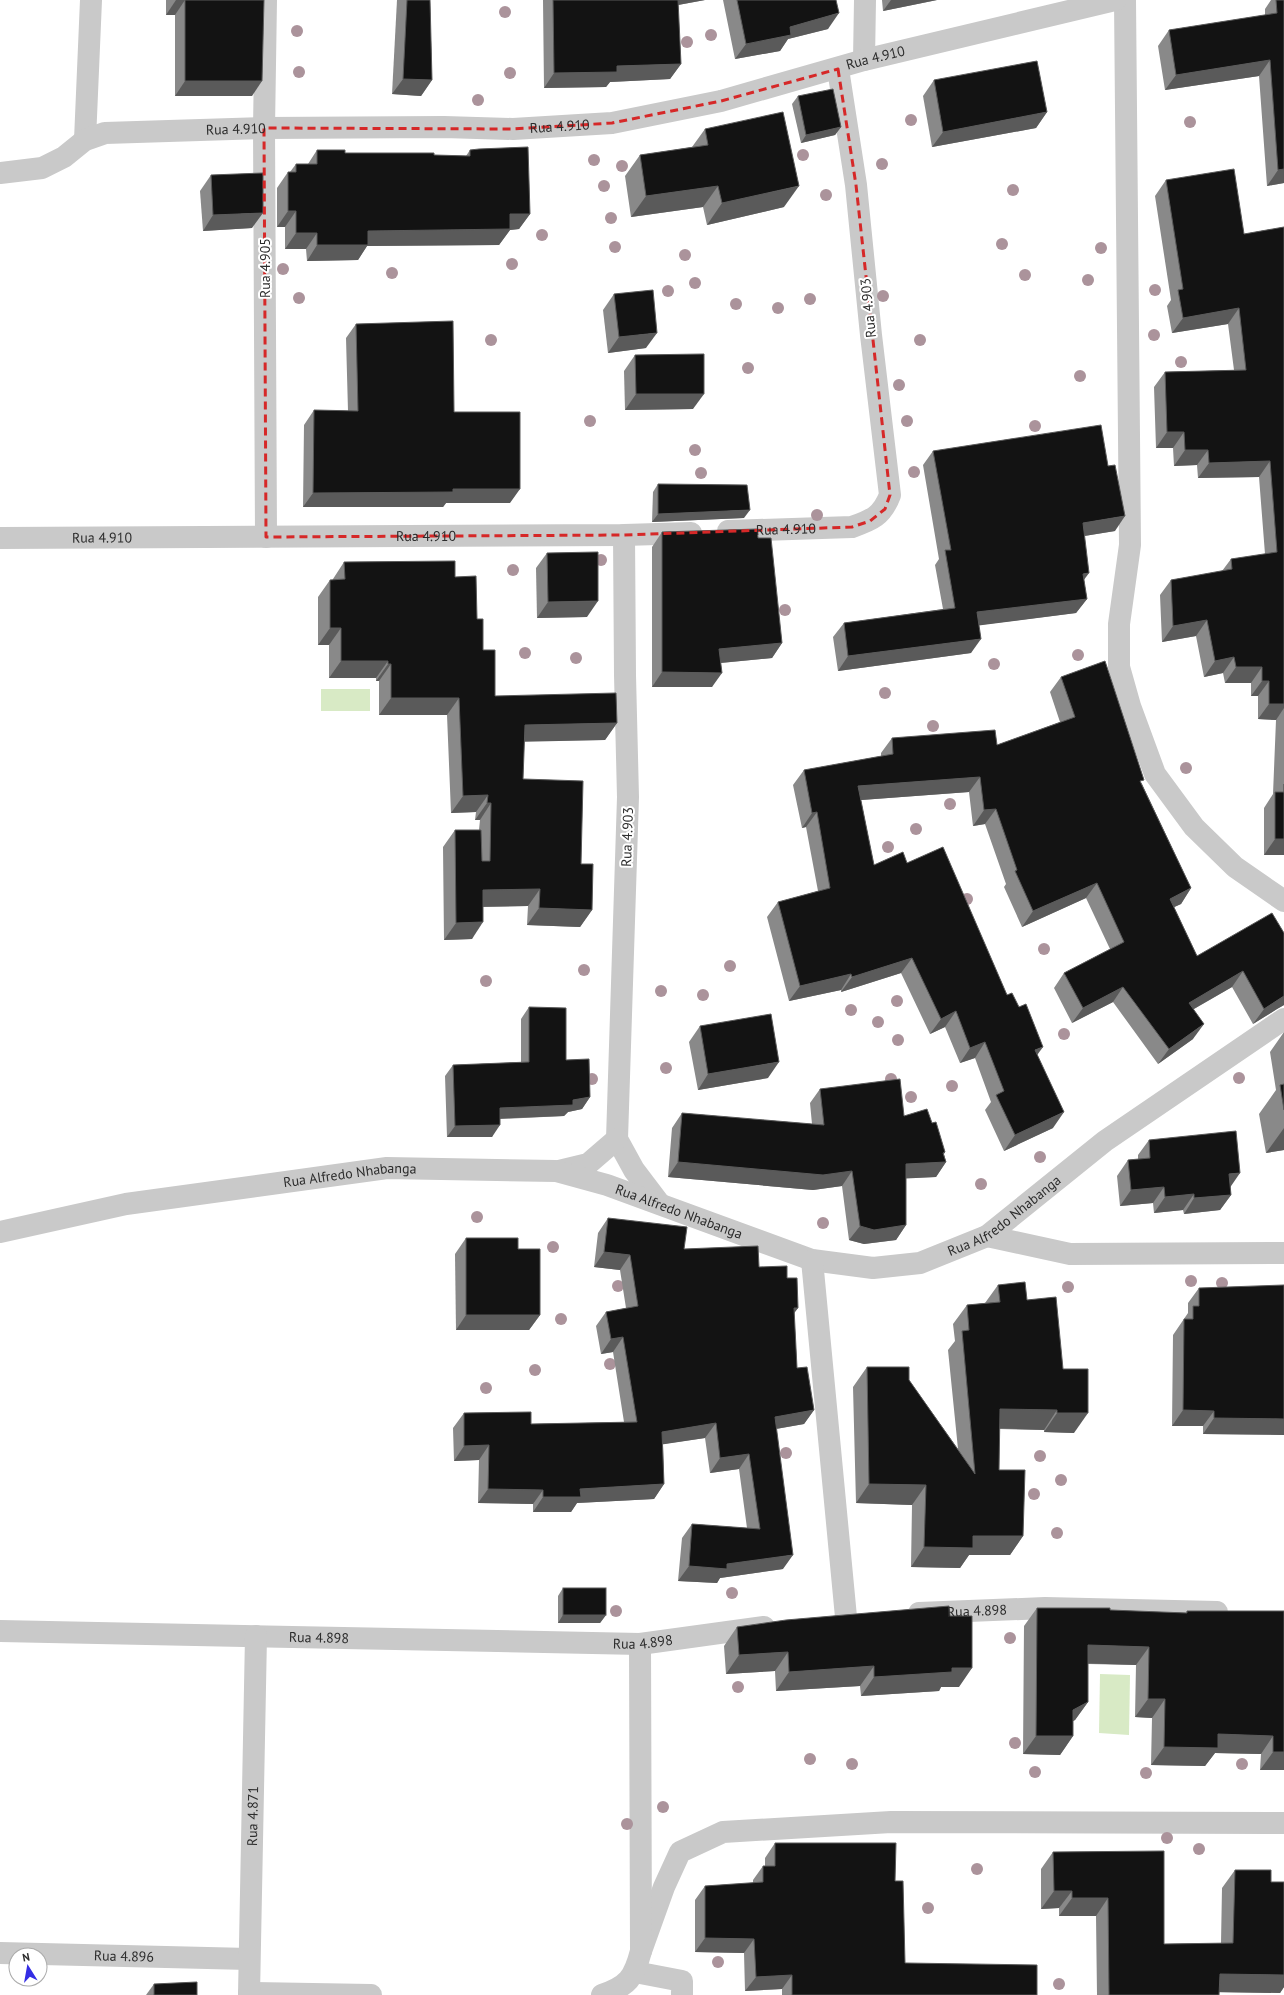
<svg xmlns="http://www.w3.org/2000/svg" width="1284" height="1995" font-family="'PT Sans',sans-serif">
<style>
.water{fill:#d8eac5}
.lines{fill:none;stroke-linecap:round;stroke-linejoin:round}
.street{stroke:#c9c9c9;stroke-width:22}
.tree{fill:#ab939b}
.wall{fill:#898989}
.shaded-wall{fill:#5a5a5a}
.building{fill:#131313;stroke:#5a5a5a}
.marked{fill:none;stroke:#d62828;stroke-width:3;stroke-dasharray:8 5;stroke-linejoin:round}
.labels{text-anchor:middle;stroke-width:4;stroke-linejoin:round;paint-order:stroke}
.street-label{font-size:14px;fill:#2c2c2c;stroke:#fff}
</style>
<rect width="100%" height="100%" fill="#fff"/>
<g class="water">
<rect x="321" y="689" width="49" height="22"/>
<path d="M1100 1674 1130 1675 1129 1735 1099 1733Z"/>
</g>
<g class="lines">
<g class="street">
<path d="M1125 0 1130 545 1119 624V667L1130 706 1155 774 1194 827 1235 867 1284 901"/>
<path d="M864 60 865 0"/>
<path d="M85 140 91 0"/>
<path id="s1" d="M0 173 42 168 64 157 85 140 105 133 264 128 444 127 513 129 612 123 721 101 864 60 1115 0"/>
<path id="s2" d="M728 531 852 527C872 520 882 516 890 495L871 335 856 185 838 69"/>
<path d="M624 535 625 675 628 797 617 1139 634 1170 659 1203"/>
<path d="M266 537 264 128 266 0"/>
<path id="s3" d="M0 538 624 535 691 533"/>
<path d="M559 1171 588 1164 617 1139"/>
<path id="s4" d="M0 1232 126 1204 387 1168 556 1171 607 1185 812 1260 873 1268 920 1263 987 1236 1105 1141 1284 1019"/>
<path d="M987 1236 1070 1254 1284 1253"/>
<path d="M812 1260 846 1617"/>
<path id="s5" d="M919 1613 1045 1608 1217 1612"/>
<path id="s6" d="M0 1631 640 1644 764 1627"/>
<path d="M641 1951 664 1887 680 1852 723 1832 891 1822 1284 1823"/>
<path id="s7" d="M0 1953 249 1959"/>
<path d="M635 1972 682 1981V1995"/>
<path d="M249 1993 371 1995"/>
<path id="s8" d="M249 1995 256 1636"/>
<path d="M602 1995C628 1986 634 1978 641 1951L640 1644"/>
</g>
</g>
<g class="tree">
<circle cx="505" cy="12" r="6"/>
<circle cx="297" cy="31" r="6"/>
<circle cx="711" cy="35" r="6"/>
<circle cx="687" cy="42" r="6"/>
<circle cx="299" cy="72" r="6"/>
<circle cx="510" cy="73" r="6"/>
<circle cx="478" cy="100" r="6"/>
<circle cx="911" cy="120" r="6"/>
<circle cx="1190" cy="122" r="6"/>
<circle cx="803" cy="155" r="6"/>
<circle cx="594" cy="160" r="6"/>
<circle cx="882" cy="164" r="6"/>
<circle cx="622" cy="166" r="6"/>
<circle cx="604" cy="186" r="6"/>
<circle cx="1013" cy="190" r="6"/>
<circle cx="826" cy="195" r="6"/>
<circle cx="611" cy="218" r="6"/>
<circle cx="542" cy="235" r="6"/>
<circle cx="1002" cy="244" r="6"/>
<circle cx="615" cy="247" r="6"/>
<circle cx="1101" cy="248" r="6"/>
<circle cx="685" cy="255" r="6"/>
<circle cx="512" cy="264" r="6"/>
<circle cx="283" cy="269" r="6"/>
<circle cx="392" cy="273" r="6"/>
<circle cx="1025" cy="275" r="6"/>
<circle cx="1088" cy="280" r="6"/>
<circle cx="695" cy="283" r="6"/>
<circle cx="1155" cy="290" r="6"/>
<circle cx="668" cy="291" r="6"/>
<circle cx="883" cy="296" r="6"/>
<circle cx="299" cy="298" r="6"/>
<circle cx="810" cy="299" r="6"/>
<circle cx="736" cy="304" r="6"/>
<circle cx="778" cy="308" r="6"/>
<circle cx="1154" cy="335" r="6"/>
<circle cx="491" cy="340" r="6"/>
<circle cx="920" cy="340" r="6"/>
<circle cx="1181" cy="362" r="6"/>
<circle cx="748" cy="368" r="6"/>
<circle cx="1080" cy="376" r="6"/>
<circle cx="899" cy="385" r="6"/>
<circle cx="590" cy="421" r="6"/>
<circle cx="907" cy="421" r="6"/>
<circle cx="1035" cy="426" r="6"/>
<circle cx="695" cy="450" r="6"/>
<circle cx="914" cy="472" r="6"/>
<circle cx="701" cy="473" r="6"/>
<circle cx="817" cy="515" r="6"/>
<circle cx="601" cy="560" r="6"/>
<circle cx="513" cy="570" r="6"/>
<circle cx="785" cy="610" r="6"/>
<circle cx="525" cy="653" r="6"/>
<circle cx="1078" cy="655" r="6"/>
<circle cx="576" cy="658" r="6"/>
<circle cx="994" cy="664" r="6"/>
<circle cx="885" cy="693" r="6"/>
<circle cx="933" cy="726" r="6"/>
<circle cx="1186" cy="768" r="6"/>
<circle cx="950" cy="804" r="6"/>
<circle cx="916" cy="829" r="6"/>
<circle cx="888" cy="847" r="6"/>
<circle cx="967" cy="899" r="6"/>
<circle cx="1044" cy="949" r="6"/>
<circle cx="730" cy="966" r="6"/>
<circle cx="584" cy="970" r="6"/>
<circle cx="486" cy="981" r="6"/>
<circle cx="661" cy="991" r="6"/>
<circle cx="703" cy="995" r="6"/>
<circle cx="897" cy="1001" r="6"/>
<circle cx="851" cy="1010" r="6"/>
<circle cx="878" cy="1022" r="6"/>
<circle cx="1064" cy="1034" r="6"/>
<circle cx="898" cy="1040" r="6"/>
<circle cx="666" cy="1068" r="6"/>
<circle cx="1239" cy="1078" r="6"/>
<circle cx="592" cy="1079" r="6"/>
<circle cx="891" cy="1079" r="6"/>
<circle cx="952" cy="1086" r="6"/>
<circle cx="911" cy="1097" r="6"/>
<circle cx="1040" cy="1157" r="6"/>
<circle cx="981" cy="1184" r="6"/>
<circle cx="477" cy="1217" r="6"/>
<circle cx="823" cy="1223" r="6"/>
<circle cx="553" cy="1247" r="6"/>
<circle cx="1191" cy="1281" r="6"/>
<circle cx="1222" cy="1283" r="6"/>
<circle cx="618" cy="1286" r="6"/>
<circle cx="1068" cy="1287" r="6"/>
<circle cx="561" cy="1319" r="6"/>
<circle cx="610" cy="1364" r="6"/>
<circle cx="535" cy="1370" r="6"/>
<circle cx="486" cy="1388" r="6"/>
<circle cx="786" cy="1453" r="6"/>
<circle cx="1040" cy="1456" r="6"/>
<circle cx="1061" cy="1480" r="6"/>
<circle cx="1034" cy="1494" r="6"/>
<circle cx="1057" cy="1533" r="6"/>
<circle cx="732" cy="1593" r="6"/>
<circle cx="616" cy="1611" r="6"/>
<circle cx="1010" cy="1638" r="6"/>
<circle cx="738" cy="1687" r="6"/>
<circle cx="1015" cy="1743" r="6"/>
<circle cx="810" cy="1759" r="6"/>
<circle cx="852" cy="1764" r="6"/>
<circle cx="1242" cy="1764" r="6"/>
<circle cx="1035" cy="1772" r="6"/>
<circle cx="1146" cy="1773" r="6"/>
<circle cx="663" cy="1807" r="6"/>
<circle cx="627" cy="1824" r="6"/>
<circle cx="1167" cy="1838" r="6"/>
<circle cx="1199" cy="1849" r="6"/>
<circle cx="977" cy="1869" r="6"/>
<circle cx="928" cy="1908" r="6"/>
<circle cx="718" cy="1962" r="6"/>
<circle cx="1059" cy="1984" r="6"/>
</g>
<g class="wall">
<path d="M166 0H264L252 96H175V15H166Z"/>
<path d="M397 0H430L432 80 421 96 392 94Z"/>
<path d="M543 0H705L678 5 681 64 670 79 610 82 606 87 544 88Z"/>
<path d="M723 0H836L828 29 788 39 780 51 735 59Z"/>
<path d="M882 0H937L883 11Z"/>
<path d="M1271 0H1284V183L1267 186 1259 76 1165 90 1158 46 1169 30 1265 15V9Z"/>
<path d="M934 80 1047 112 1036 128 932 147 923 96Z"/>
<path d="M798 96 841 127 835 135 801 143 792 104Z"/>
<path d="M705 129 784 207 707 225 703 207 631 217 625 176 640 155 692 147Z"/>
<path d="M317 150 345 153 466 156 470 150 530 214 519 229 510 230 499 245 367 246 358 260 307 261 306 249H285V227H277V188L288 172H290L296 164H308Z"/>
<path d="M211 175 252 228 203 231 200 191Z"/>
<path d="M1166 180 1244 234 1284 227V855H1264V808L1273 794 1276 720 1258 719V696H1251V683H1225L1223 673 1204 677 1196 636 1162 642 1160 595 1171 580 1222 571 1231 559 1265 554 1259 477 1198 478 1197 465 1174 466 1173 448H1156L1154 387 1165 372 1234 370 1228 324 1172 333 1167 306 1171 300 1155 196Z"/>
<path d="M614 294 646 348 608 353 603 310Z"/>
<path d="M356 324 454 412 510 503H446L443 507H303L304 425 314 410 348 411 346 338Z"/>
<path d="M635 355 693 409 625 410 624 371Z"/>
<path d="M933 451 1115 531 1084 536V580L1087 599 1076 613 979 625 971 653 838 671 833 637 844 623 943 609 935 565 939 559 923 465Z"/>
<path d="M658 484 744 518 652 522 653 492Z"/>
<path d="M662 532 758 538 782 643 772 658 721 663 712 687H652V547Z"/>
<path d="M547 553 587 617 537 618 536 568Z"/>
<path d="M344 562 455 577 477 619 483 650 495 696 617 723 605 740 524 741 523 779 581 864 592 910 580 927 527 925 528 906 483 907 472 939 444 940 443 847 455 830H479L480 820H475L476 812 451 813 447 715H379V681H376V678H329V645H318V597L330 580H333V579Z"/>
<path d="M1061 677 1142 784 1191 888 1181 904 1174 907 1197 956 1284 933V1005L1277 1009 1253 1024 1232 987 1194 1009 1193 1039 1158 1064 1113 1002 1072 1023 1054 988 1064 973 1110 949 1086 898 1022 927 1004 887 1006 884 985 824 973 826 969 792 861 800 874 865 907 863 1007 995 1037 1055 1053 1128 1004 1151 985 1110 991 1102 975 1058 960 1063 945 1027 930 1034 901 973 841 992V990L789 1001 767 917 778 902 818 891 806 827 802 828 793 785 804 770 881 756V753L892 738 997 745 1060 722 1050 692Z"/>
<path d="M529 1007 566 1060 590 1097 582 1109 568 1112 564 1116 500 1119 492 1137H447L445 1076 453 1065 521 1062V1019Z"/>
<path d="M700 1026 768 1078 698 1090 689 1042Z"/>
<path d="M1284 1032V1150L1266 1153 1259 1114 1276 1090 1270 1052Z"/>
<path d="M820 1089 904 1116 932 1123 945 1152 944 1154 946 1162 936 1177 906 1178V1225L896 1240 864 1244 849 1240 842 1186 813 1190 668 1177 672 1128 682 1113 812 1124 810 1103Z"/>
<path d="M1149 1140 1230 1186 1231 1195 1220 1210 1184 1214 1183 1210 1154 1213 1153 1203 1120 1206 1117 1176 1128 1160 1138 1159V1155Z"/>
<path d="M608 1218 684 1249 759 1267 787 1278 798 1308 794 1312 797 1368 814 1410 804 1424 776 1429 783 1569 720 1578 717 1583 678 1581 682 1538 692 1524 747 1528 739 1469 710 1473 705 1438 663 1444 664 1484 654 1499 577 1503 571 1512H533V1504L478 1503 479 1460 454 1461 453 1428 464 1413 531 1424 624 1422 613 1352 601 1354 596 1326 606 1312 626 1308 620 1270 594 1267 598 1233Z"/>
<path d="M466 1238 518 1249 540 1315 529 1330H456L455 1254Z"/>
<path d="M998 1285 1027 1300 1063 1369 1074 1433 1044 1432V1430L999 1429V1470L1023 1536 1010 1555H969L960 1568 911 1567 912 1505 856 1503 853 1387 867 1367 909 1380 958 1449 948 1350 955 1341 953 1324 967 1305 985 1303Z"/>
<path d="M1199 1288 1284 1435 1203 1434V1426H1172L1173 1335 1188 1313V1303Z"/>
<path d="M563 1588 606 1615 600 1623H558V1596Z"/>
<path d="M1037 1608 1186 1613 1187 1611H1284V1770H1260L1261 1754 1215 1753 1205 1766 1151 1765 1152 1718 1135 1717 1136 1665 1088 1664V1702L1075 1720 1073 1721V1736L1060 1755 1023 1754 1024 1626Z"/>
<path d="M950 1616 959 1687H941L939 1691 861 1696 860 1686 776 1691 775 1671 726 1674 724 1646 737 1627Z"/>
<path d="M775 1843 895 1881 905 1963 1037 1995H782V1989L745 1991 744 1953 695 1952V1900L705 1886 753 1883V1880L763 1866H765V1858Z"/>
<path d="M1053 1852 1164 1944 1221 1943 1222 1888 1235 1870 1271 1882 1284 1975V1987L1280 1993 1219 1992V1995H1097L1096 1916H1059V1908L1041 1909V1869Z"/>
<path d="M154 1984 197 1995H146Z"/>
</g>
<g class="shaded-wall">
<path d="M176 0H185L175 15H166Z"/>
<path d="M672 0H705L667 7Z"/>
<path d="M891 0H937L883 11Z"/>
<path d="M839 13 828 29 788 39 780 51 735 59 746 44 790 27Z"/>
<path d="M1270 60 1259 76 1165 90 1176 75Z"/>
<path d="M681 64 670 79 610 82 606 87 544 88 554 73 617 66Z"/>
<path d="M403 79 432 80 421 96 392 94Z"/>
<path d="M185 81H262L252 96H175Z"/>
<path d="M1047 112 1036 128 932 147 943 132Z"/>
<path d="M841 127 835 135 801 143 806 135Z"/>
<path d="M1284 169V183L1267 186 1278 170Z"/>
<path d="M718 186 703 207 631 217 646 196Z"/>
<path d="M799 186 784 207 707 225 722 203Z"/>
<path d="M288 211H296L285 227H277Z"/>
<path d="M263 213 252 228 203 231 213 215Z"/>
<path d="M510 214H530L519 229 510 230 499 245 367 246 358 260 307 261 317 245 368 231Z"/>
<path d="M296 233H317L306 249H285Z"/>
<path d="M1239 308 1228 324 1172 333 1183 318Z"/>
<path d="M657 333 646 348 608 353 619 337Z"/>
<path d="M636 394H704L693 409 625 410Z"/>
<path d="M1167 432H1184L1173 448H1156Z"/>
<path d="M1185 450H1208L1197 465 1174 466Z"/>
<path d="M1270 461 1259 477 1198 478 1209 463Z"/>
<path d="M453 489H520L510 503H446L443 507H303L313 493Z"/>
<path d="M750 510 744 518 652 522 658 514Z"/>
<path d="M1125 516 1115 531 1072 538 1083 523Z"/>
<path d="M1089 573 1078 588 1083 574Z"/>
<path d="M1087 599 1076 613 967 627 977 612Z"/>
<path d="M598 601 587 617 537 618 548 602Z"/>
<path d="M1207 620 1196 636 1162 642 1173 626Z"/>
<path d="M330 628H341L329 645H318Z"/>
<path d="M981 639 971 653 838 671 848 656Z"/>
<path d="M782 643 772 658 709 664 719 649Z"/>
<path d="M1234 657 1223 673 1204 677 1215 661Z"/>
<path d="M341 661H388L376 678H329Z"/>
<path d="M388 664H391L379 681H376Z"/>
<path d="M1236 667H1262L1251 683H1225Z"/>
<path d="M662 672 722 673 712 687H652Z"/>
<path d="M1262 681H1269L1258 696H1251Z"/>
<path d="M391 698H459L447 715H379Z"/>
<path d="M1269 704H1284V708L1276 720 1258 719Z"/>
<path d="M617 723 605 740 513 742 525 725Z"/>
<path d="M980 777 969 792 848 801 858 786Z"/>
<path d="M488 795 476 812 451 813 463 796Z"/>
<path d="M487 803H491L480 820H475Z"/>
<path d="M996 809 985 824 973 826 984 810Z"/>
<path d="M817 812 806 827 802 828 812 813Z"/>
<path d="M1275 839H1284V855H1264Z"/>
<path d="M1097 883 1086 898 1022 927 1033 911Z"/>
<path d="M1191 888 1181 904 1159 914 1170 899Z"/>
<path d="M540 889 528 906 471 907 483 890Z"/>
<path d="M539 908 592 910 580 927 527 925Z"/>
<path d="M483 922 472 939 444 940 456 923Z"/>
<path d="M912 958 901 973 841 992 852 977Z"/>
<path d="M1243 971 1232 987 1178 1018 1189 1003Z"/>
<path d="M851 974 841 990 789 1001 800 986Z"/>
<path d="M1123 987 1113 1002 1072 1023 1083 1008Z"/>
<path d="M1284 996V1005L1277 1009 1253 1024 1264 1009Z"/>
<path d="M956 1011 945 1027 930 1034 941 1019Z"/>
<path d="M1204 1024 1193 1039 1158 1064 1169 1049Z"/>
<path d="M985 1042 975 1058 960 1063 970 1048Z"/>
<path d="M1043 1047 1032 1062 1035 1050Z"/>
<path d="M779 1062 768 1078 698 1090 708 1074Z"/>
<path d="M590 1097 582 1109 568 1112 564 1116 492 1119 500 1108 573 1100Z"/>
<path d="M1064 1112 1053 1128 1004 1151 1015 1135Z"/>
<path d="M500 1125 492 1137H447L455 1126Z"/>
<path d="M1284 1128V1150L1266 1153Z"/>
<path d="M945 1152 938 1162H946L936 1177 896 1179 906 1164Z"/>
<path d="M678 1162 852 1171 842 1186 813 1190 668 1177Z"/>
<path d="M1240 1173 1229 1189V1174Z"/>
<path d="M1164 1187 1153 1203 1120 1206 1131 1190Z"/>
<path d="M1194 1194 1183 1210 1154 1213 1165 1197Z"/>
<path d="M1231 1195 1220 1210 1184 1214 1194 1198Z"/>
<path d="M906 1225 896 1240 864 1244 849 1240 860 1226Z"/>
<path d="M604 1252 630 1255 620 1270 594 1267Z"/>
<path d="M794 1308H798L787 1323Z"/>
<path d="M466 1315H540L529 1330H456Z"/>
<path d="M623 1337 613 1352 601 1354 611 1339Z"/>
<path d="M1000 1409 1057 1410 1044 1430 986 1428Z"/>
<path d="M814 1410 804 1424 764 1431 775 1417Z"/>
<path d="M1183 1410 1214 1411 1203 1426H1172Z"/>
<path d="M1057 1413H1088L1074 1433 1044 1432Z"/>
<path d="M1214 1418 1284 1419V1435L1203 1434Z"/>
<path d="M716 1423 705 1438 652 1446 662 1432Z"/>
<path d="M489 1445 479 1460 454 1461 464 1446Z"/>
<path d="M749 1454 739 1469 710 1473 720 1458Z"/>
<path d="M664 1484 654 1499 577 1503 571 1512H533L543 1497 580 1489Z"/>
<path d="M869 1484 926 1485 912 1505 856 1503Z"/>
<path d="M488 1489 543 1490 533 1504 478 1503Z"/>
<path d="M973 1536H1023L1010 1555H969L960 1568 911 1567 924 1547Z"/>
<path d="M793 1555 783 1569 720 1578 717 1583 678 1581 689 1566 727 1564Z"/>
<path d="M563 1615H606L600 1623H558Z"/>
<path d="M1088 1645 1149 1647 1136 1665 1075 1663Z"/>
<path d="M788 1652 775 1671 726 1674 739 1655Z"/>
<path d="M874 1666 860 1686 776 1691 789 1672Z"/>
<path d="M952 1668H972L959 1687H941L939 1691 861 1696 874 1677Z"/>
<path d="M1148 1699H1165L1152 1718 1135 1717Z"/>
<path d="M1088 1702 1075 1720 1060 1728 1073 1710Z"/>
<path d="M1218 1734 1273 1736 1261 1754 1215 1753 1205 1766 1151 1765 1164 1747Z"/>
<path d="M1036 1736H1073L1060 1755 1023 1754Z"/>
<path d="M1273 1752H1284V1770H1260Z"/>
<path d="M1054 1891H1072L1059 1908 1041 1909Z"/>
<path d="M1072 1898H1108L1096 1916H1059Z"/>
<path d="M705 1938 754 1939 744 1953 695 1952Z"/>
<path d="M1220 1974 1284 1975V1987L1280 1993 1207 1992Z"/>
<path d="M792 1975 782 1989 745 1991 756 1977Z"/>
</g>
<g class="building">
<path d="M185 0H264L262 81H185Z"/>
<path d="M407 0H430L432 80 403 79Z"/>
<path d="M553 0H678L681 64 617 66V72L554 73Z"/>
<path d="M737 0H836L839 13 790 27 791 35 746 44Z"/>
<path d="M1276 0H1284V169L1278 170 1270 60 1176 75 1169 30 1277 13Z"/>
<path d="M1037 61 1047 112 943 132 934 80Z"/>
<path d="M833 89 841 127 806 135 798 96Z"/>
<path d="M783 112 799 186 722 203 718 186 646 196 640 155 708 145 705 129Z"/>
<path d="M528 147 530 214H510V229L368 231V245H317V233H296V211H288V172H296V164H317V150H345V153H434V155L470 156V150L479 149Z"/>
<path d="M1234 169 1244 234 1284 227V704H1269V681H1262V667H1236L1234 657 1215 661 1207 620 1173 626 1171 580 1232 569 1231 559 1277 552 1270 461 1209 463 1208 450H1185L1184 432H1167L1165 372 1246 370 1239 308 1183 318 1178 290 1183 289 1166 180Z"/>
<path d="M263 173V213L213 215 211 175Z"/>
<path d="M653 290 657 333 619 337 614 294Z"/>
<path d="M453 321 454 412H520V489H453V492L313 493 314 410 358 411 356 324Z"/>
<path d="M704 354V394H636L635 355Z"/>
<path d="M1101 425 1108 466 1115 465 1125 516 1083 523 1089 573 1083 574 1087 599 977 612 981 639 848 656 844 623 955 608 945 550H951L933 451Z"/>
<path d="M658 484 747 485 750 510 658 514Z"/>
<path d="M757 529 758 538H771L782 643 719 649 722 673 662 672V532Z"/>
<path d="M598 552V601L548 602 547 553Z"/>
<path d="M455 561V577L476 576 477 619H483V650H495V696L616 693 617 723 525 725 523 779 583 781 581 864H593L592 910 539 908 540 889 483 890V922L456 923 455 830H481L482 861H490L491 803H487L488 795 463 796 459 698H391V664H388V661H341V628H330V580L345 579 344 562Z"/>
<path d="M1105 661 1144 780 1140 781 1191 888 1170 899 1197 956 1272 913 1284 933V996L1264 1009 1243 971 1189 1003 1204 1024 1169 1049 1123 987 1083 1008 1064 973 1124 942 1097 883 1033 911 1015 871 1017 870 996 809 984 810 980 777 858 786 874 865 903 852 907 863 943 847 1007 995 1012 993 1019 1007 1026 1004 1043 1047 1035 1050 1064 1112 1015 1135 996 1095 1004 1091 985 1042 970 1048 956 1011 941 1019 912 958 852 977 851 974 800 986 778 902 830 888 817 812 812 813 804 770 893 754 892 738 995 730 997 745 1075 717 1061 677Z"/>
<path d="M1284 784V839H1275V792H1284Z"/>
<path d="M529 1007 566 1008V1060L589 1059 590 1097 573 1100V1105L500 1108V1125L455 1126 453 1065 529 1062Z"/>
<path d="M771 1014 779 1062 708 1074 700 1026Z"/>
<path d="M900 1079 904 1116 927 1109 932 1123 936 1122 945 1152 943 1153 946 1162 906 1164V1225L874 1230 860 1226 852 1171 823 1175 678 1162 682 1113 824 1125 820 1089Z"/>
<path d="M1284 1084V1110L1280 1085Z"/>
<path d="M1236 1131 1240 1173 1229 1174 1231 1195 1194 1198V1194L1165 1197 1164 1187 1131 1190 1128 1160 1150 1158 1149 1140Z"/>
<path d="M608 1218 687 1227 684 1249 758 1246 759 1267 787 1266V1278H797L798 1308H794L797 1368 807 1367 814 1410 775 1417 793 1555 727 1564V1569L689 1566 692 1524 760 1529 749 1454 720 1458 716 1423 662 1432 664 1484 580 1489 581 1497H543V1490L488 1489 489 1445 464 1446V1413L531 1412V1424L637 1422 623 1337 611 1339 606 1312 638 1306 630 1255 604 1252Z"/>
<path d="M466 1238H518V1249H540V1315H466Z"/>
<path d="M1025 1282 1027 1300 1056 1297 1063 1369H1088V1413H1057V1410L1000 1409 999 1470H1025L1023 1536H973V1548L924 1547 926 1485 869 1484 867 1367H909V1380L975 1474 962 1331 969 1330 967 1305 1000 1302 998 1285Z"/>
<path d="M1284 1285V1419L1214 1418V1411L1183 1410 1184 1319H1193V1306H1199V1288Z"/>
<rect x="563" y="1588" width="43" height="27"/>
<path d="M949 1606 950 1616H972V1668H952V1672L874 1677V1666L789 1672 788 1652 739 1655 737 1627 786 1620Z"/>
<path d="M1037 1608H1110V1610L1187 1613V1611H1284V1752H1273V1736L1218 1734V1748L1164 1747 1165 1699H1148L1149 1647 1088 1645V1702L1073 1710V1736H1036Z"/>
<path d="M775 1843H896L895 1881H903L905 1963 1037 1965V1995H792V1975L756 1977 754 1939 705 1938V1886L763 1882V1866H775Z"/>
<path d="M1164 1851V1944L1233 1943 1235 1870H1271V1882H1284V1975L1220 1974 1219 1995H1109L1108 1898H1072V1891H1054L1053 1852Z"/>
<path d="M197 1982V1995H154V1984Z"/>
</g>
<path class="marked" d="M838 69 856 185 890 495 885 509 870 521 852 527 624 535 266 537 264 128 513 129 612 123 721 101Z"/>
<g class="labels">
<g class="street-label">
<text dy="5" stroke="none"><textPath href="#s1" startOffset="894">Rua 4.910</textPath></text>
<text dy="5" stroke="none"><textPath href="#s1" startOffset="570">Rua 4.910</textPath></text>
<text dy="5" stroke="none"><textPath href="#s1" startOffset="246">Rua 4.910</textPath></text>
<text transform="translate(265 268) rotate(-90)" y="5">Rua 4.905</text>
<text transform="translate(868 308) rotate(-96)" y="5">Rua 4.903</text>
<text dy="5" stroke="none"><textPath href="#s2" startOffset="58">Rua 4.910</textPath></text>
<text dy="5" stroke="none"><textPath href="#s3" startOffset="426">Rua 4.910</textPath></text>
<text dy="5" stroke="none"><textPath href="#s3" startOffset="102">Rua 4.910</textPath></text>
<text transform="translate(627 837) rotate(-88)" y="5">Rua 4.903</text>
<text dy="5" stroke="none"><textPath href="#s4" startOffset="355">Rua Alfredo Nhabanga</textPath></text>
<text dy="5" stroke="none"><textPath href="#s4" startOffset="691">Rua Alfredo Nhabanga</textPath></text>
<text dy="5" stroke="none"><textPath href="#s4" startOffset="1039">Rua Alfredo Nhabanga</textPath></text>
<text dy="5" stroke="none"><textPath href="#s5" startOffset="58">Rua 4.898</textPath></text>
<text dy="5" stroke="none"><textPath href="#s6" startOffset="319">Rua 4.898</textPath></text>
<text dy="5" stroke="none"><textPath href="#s6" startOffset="643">Rua 4.898</textPath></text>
<text dy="5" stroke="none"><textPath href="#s8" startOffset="179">Rua 4.871</textPath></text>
<text dy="5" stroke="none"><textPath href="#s7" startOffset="124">Rua 4.896</textPath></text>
</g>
</g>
<g transform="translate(28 1967) rotate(349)"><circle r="19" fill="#ffffff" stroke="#ababab"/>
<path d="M0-3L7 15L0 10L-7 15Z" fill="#342de4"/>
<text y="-6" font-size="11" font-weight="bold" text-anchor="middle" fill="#2c2c2c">N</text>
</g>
</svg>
